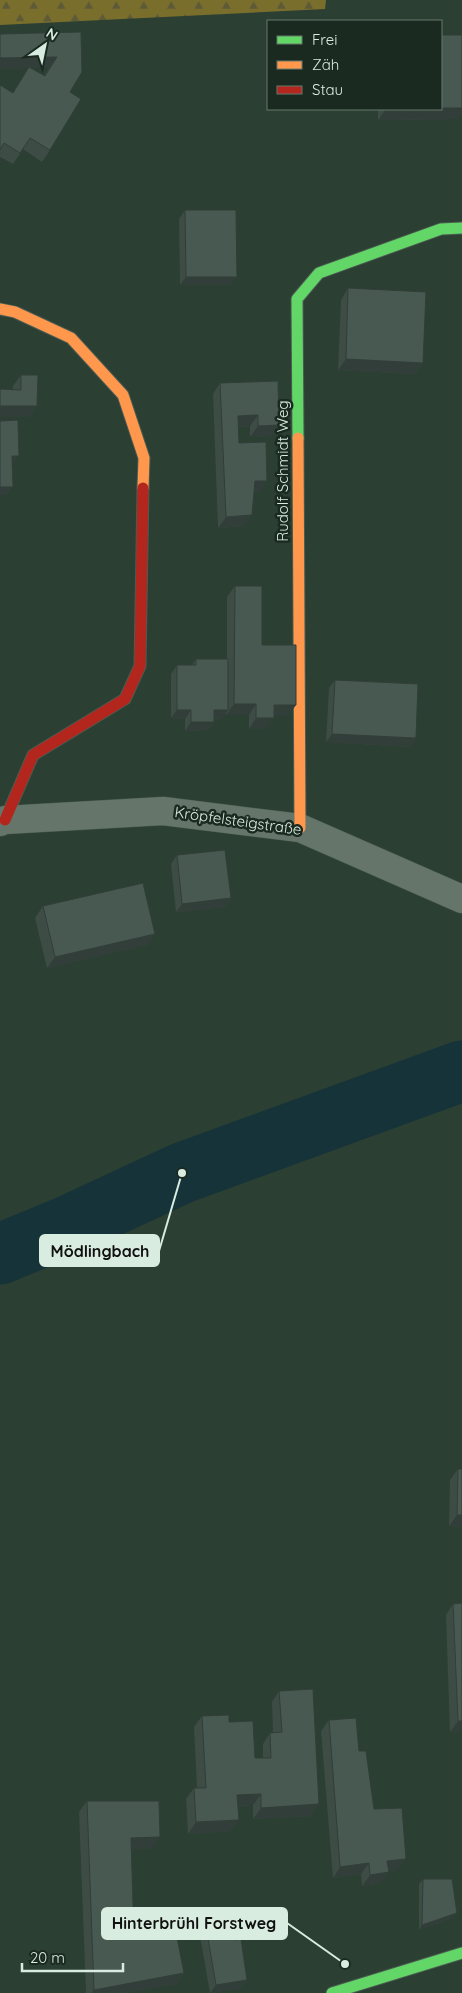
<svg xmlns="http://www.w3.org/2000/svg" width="462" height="1993" font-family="Quicksand,sans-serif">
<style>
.forest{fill:url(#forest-firs)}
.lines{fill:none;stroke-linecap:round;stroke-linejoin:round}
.river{stroke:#163339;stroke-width:61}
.street-casing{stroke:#4b5c52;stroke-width:29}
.fast-casing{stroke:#4b5c52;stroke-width:13}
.slow-casing{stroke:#4b5c52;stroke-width:13}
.jam-casing{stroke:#4b5c52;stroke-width:13}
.street{stroke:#65756a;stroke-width:28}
.fast{stroke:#63d668;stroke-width:11}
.slow{stroke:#ff974d;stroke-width:11}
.jam{stroke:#b3261e;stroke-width:11}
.wall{fill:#3d4d46;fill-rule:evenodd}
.shaded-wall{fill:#323e39}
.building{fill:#475951;stroke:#323e39}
.labels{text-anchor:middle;stroke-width:5;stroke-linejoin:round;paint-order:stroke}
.street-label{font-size:15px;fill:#d8ecdf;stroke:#1a2a20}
.leader{fill:none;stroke:#d8ecdf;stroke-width:2}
.callout-dot{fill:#d8ecdf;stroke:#1a2a20;stroke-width:2}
.callout{fill:#d8ecdf;stroke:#d8ecdf;stroke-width:2}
.callout-label{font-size:16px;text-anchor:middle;font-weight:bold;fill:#111}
</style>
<defs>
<pattern id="forest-firs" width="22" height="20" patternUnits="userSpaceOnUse" patternTransform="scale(1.25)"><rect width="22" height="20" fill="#796e2b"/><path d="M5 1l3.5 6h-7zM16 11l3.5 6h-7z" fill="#5d5a37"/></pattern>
</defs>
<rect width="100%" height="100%" fill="#2c3f33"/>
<path class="forest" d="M0 0H326L325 9 0 25Z"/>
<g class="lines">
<path class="river" d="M0 1254 68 1226 182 1173 462 1071"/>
<g class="street-casing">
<path id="street" d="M0 822 5 820 163 811 300 828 462 899"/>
</g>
<g class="fast-casing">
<g id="fast">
<path d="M298 438 297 299 319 273 441 229 462 228"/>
<path d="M332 1993 462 1953"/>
</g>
</g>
<g class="slow-casing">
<g id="slow">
<path d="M0 309 15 312 71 338 123 395 144 458 143 488"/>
<path d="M298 438 300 828"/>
</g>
</g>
<g class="jam-casing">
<path id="jam" d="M5 820 33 755 125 699 140 666 143 488"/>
</g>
<use href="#street" class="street"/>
<use href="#fast" class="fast"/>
<use href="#slow" class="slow"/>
<use href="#jam" class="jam"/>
</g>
<g class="wall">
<path d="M81 32 70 92 50 150 42 162 23 149 13 164 0 157V85L13 93 28 68 0 69V34ZM31 68H49L44 76Z"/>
<path d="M462 35V113L457 119 378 120V109H441Z"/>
<path d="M185 210 231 285H180L179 219Z"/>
<path d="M348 288 423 363 415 374 338 370 341 300Z"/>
<path d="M21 375 37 406 29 417H0V389H13V386Z"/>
<path d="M220 383 279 425 272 436 250 437V426L238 427 239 443 260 492H254L244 526 218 528 213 394Z"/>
<path d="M235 586 262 645 288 716H274L266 729H249V715H226V712L222 719H214V722L208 730 185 731V719L171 718V674L177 665H192L196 659H227V597Z"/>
<path d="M335 680 416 738 410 747 326 742 329 688Z"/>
<path d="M177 855 231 898 225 907 176 912 171 864Z"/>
<path d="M43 906 155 934 147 945 47 968 35 918Z"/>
<path d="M458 1469 462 1527 449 1526 450 1480Z"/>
<path d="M462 1603V1731L450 1732 446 1615 453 1604Z"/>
<path d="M279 1691 312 1816 253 1819V1805L238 1806 231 1831 188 1834 186 1799 194 1788H197L194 1727 202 1716 229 1722 255 1758H263V1744L270 1733H273L272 1702Z"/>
<path d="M329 1720 359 1751 374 1809 398 1870 388 1871 381 1883 362 1886 361 1874 333 1878 321 1731Z"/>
<path d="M87 1801 152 1849H131L134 1937 184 1973 176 1984 126 1993H86L79 1812Z"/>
<path d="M423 1879 453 1918 419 1930V1884Z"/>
<path d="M206 1927 234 1940 247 1980 241 1988 210 1993 200 1936Z"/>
</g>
<g class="shaded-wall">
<path d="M57 57 49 68 0 69V58Z"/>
<path d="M441 108H462V113L457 119 378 120 386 109Z"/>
<path d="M186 277H237L231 285H180Z"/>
<path d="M346 359 423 363 415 374 338 370Z"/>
<path d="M0 406H37L29 417H0Z"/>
<path d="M258 415 250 426 230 427 238 416Z"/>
<path d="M279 425 272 436 250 437 258 426Z"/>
<path d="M12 456H19L13 464 6 465Z"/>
<path d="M255 481H267L260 492H247Z"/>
<path d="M0 487H13L7 495 0 496Z"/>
<path d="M252 515 244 526 218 528 226 517Z"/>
<path d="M234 704H256L249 715H226Z"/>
<path d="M274 705H296L288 716H266Z"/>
<path d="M177 710H191L185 719 171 718Z"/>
<path d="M214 710H228L222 719 208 718Z"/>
<path d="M256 718H274L266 729H249Z"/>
<path d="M191 722H214L208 730 185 731Z"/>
<path d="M332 734 416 738 410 747 326 742Z"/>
<path d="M231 898 225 907 176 912 182 904Z"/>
<path d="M155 934 147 945 47 968 55 957Z"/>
<path d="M457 1515H462V1527L449 1526Z"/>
<path d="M458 1721H462V1731L450 1732Z"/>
<path d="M261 1794 253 1805 230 1806 237 1795Z"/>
<path d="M319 1804 312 1816 253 1819 261 1808Z"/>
<path d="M239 1820 231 1831 188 1834 196 1822Z"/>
<path d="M160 1837 152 1849H123L131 1838Z"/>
<path d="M406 1859 398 1870 379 1872 387 1861Z"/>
<path d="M369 1863 361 1874 333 1878 340 1867Z"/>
<path d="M389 1872 381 1883 362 1886 370 1875Z"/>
<path d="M457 1913 453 1918 419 1930 422 1925Z"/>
<path d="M184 1973 176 1984 126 1993H91L94 1990Z"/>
<path d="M247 1980 241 1988 210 1993 216 1985Z"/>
</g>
<g class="building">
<path d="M81 32 82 72 70 92 81 99 50 150 30 138 20 153 4 143 0 150V85L13 93 29 67 45 76 57 57 0 58V34Z"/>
<rect x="441" y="35" width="21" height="73"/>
<path d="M185 210H236L237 277H186Z"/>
<path d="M348 288 426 292 423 363 346 359Z"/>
<path d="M21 375H38L37 406H0V389L21 390Z"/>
<path d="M278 381 279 425 258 426V415L238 416 239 443 266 442 267 481H255L252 515 226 517 220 383Z"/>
<path d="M18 420 19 456H12L13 487H0V421Z"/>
<path d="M235 586H262V645H296V705H274V718H256V704H234Z"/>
<path d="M196 659H228V710H214V722H191V710H177V665H196Z"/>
<path d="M335 680 418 684 416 738 332 734Z"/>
<path d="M225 850 231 898 182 904 177 855Z"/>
<path d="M143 883 155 934 55 957 43 906Z"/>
<path d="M458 1469H462V1515H457Z"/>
<path d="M462 1603V1721H458L453 1604Z"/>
<path d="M313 1689 319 1804 261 1808V1794L237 1795 239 1820 196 1822 194 1788H206L202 1716 229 1715V1722L253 1721 255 1758H271L270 1733 282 1732 279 1691Z"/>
<path d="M356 1718 359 1751H366L374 1809 402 1808 406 1859 387 1861 389 1872 370 1875 369 1863 340 1867 329 1720Z"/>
<path d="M87 1801H159L160 1837 131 1838 134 1937 175 1927 184 1973 94 1990Z"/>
<path d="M423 1879H452L457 1913 422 1925Z"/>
<path d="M231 1923 234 1940 241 1939 247 1980 216 1985 206 1927Z"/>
</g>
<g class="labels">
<g class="street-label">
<text transform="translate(283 471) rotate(-90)" y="5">Rudolf Schmidt Weg</text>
<text transform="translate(238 821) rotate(8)" y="5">Kröpfelsteigstraße</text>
</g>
</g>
<path class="leader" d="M182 1173L159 1251M345 1964L287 1923"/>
<g class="callout-dot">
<circle cx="182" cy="1173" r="5"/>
<circle cx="345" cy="1964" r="5"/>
</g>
<g class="callout">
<rect x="40" y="1235" width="119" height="31" rx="5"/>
<rect x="102" y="1908" width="185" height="31" rx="5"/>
</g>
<g class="callout-label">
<text x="100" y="1257">Mödlingbach</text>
<text x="194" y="1929">Hinterbrühl Forstweg</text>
</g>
<rect x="267" y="20" width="175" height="90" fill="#1a2a20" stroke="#66786c"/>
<rect x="277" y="36" width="25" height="8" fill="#63d668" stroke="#66786c"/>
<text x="312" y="45" font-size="15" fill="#d8ecdf">Frei</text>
<rect x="277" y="61" width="25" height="8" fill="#ff974d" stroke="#66786c"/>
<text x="312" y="70" font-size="15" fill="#d8ecdf">Zäh</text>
<rect x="277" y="86" width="25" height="8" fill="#b3261e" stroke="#66786c"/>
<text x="312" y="95" font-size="15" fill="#d8ecdf">Stau</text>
<g transform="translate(45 45) rotate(33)" stroke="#1a2a20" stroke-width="4" paint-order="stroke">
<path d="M0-4L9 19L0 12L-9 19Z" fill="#d8ecdf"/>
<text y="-8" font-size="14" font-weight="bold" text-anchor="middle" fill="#d8ecdf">N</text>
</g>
<path d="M22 1963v8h101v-8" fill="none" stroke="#d8ecdf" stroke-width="2.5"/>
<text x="30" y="1963" font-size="15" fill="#d8ecdf" stroke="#1a2a20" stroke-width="4" paint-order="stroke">20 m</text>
</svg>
